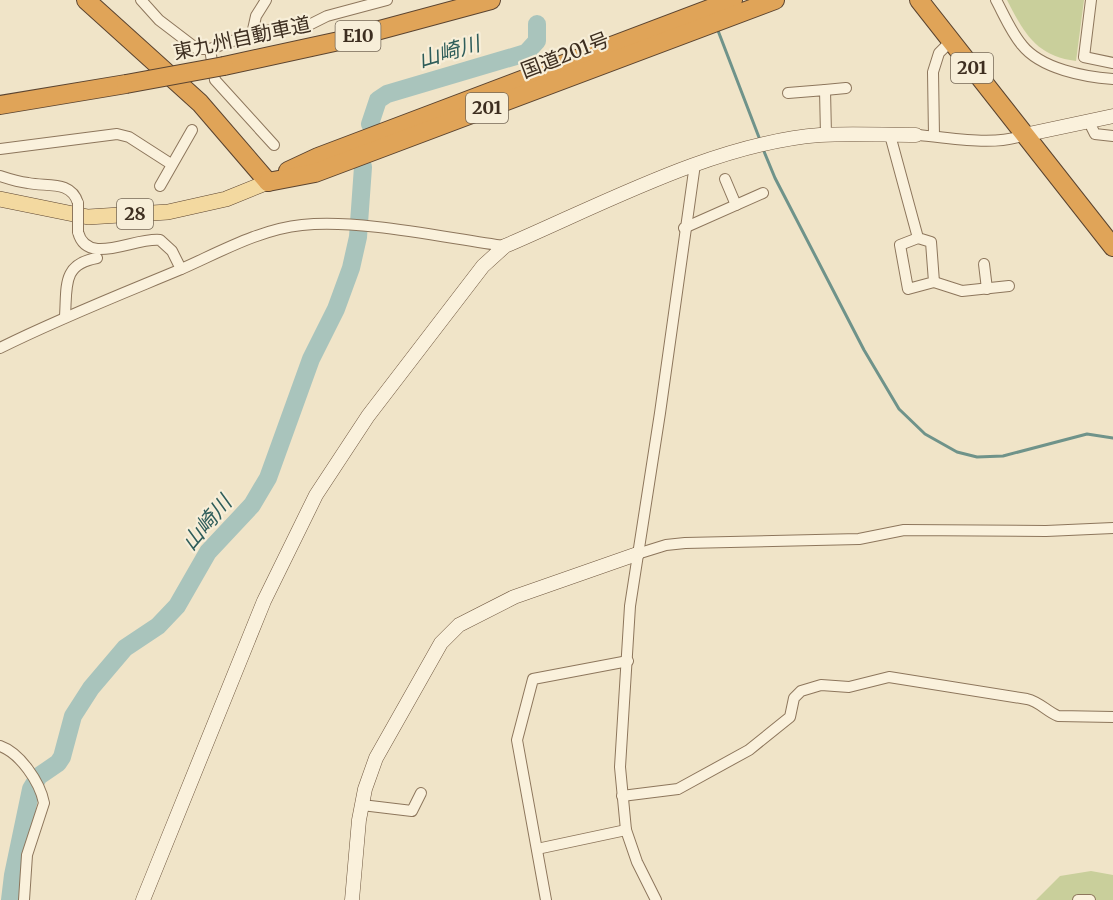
<svg xmlns="http://www.w3.org/2000/svg" width="1113" height="900" font-family="Merriweather,'Noto Sans JP',serif">
<style>
.green{fill:#c9cf9b}
.lines{fill:none;stroke-linecap:round;stroke-linejoin:round}
.stream{stroke:#6f938a;stroke-width:3}
.river{stroke:#a9c4bc;stroke-width:18}
.street-casing{stroke:#8d765c;stroke-width:12}
.secondary-casing{stroke:#6f573f;stroke-width:15}
.primary-casing{stroke:#5b4430;stroke-width:16}
.highway-casing{stroke:#5b4430;stroke-width:20}
.street{stroke:#faf1dc;stroke-width:10}
.secondary{stroke:#faf1dc;stroke-width:14}
.primary{stroke:#f3d9a0;stroke-width:15}
.highway{stroke:#e0a458;stroke-width:18}
.street-bridge-casing{stroke:#8d765c;stroke-width:12;stroke-linecap:butt}
.highway-bridge-casing{stroke:#5b4430;stroke-width:20;stroke-linecap:butt}
.street-bridge{stroke:#faf1dc;stroke-width:10}
.highway-bridge{stroke:#e0a458;stroke-width:18}
.labels{text-anchor:middle;stroke-width:4.5;stroke-linejoin:round;paint-order:stroke}
.shield{fill:#f7eed8;stroke:#756857;stroke-width:1.5}
.shield-label{font-size:18px;font-weight:bold;fill:#3d2e20}
.street-label{font-size:20px;fill:#3d2e20;stroke:#f7eed8}
.water-label{font-size:21px;font-style:italic;fill:#2f5d5a;stroke:#f7eed8}
</style>
<rect width="100%" height="100%" fill="#f0e4c8"/>
<g class="green">
<path d="M1007 0H1084L1076 61C1036 56 1024 33 1007 0Z"/>
<path d="M1091 871 1113 875V900H1036L1060 876Z"/>
</g>
<g class="lines">
<g class="stream">
<path d="M717 28 760 140"/>
<path d="M763 149 775 178 864 350 899 409 925 434 957 452 977 457 1003 456 1087 434 1113 438"/>
</g>
<g class="river">
<path d="M370 124 378 100 387 94 526 53 537 41V24"/>
<path d="M10 900 13 875 31 789 39 776 58 763 62 757 73 716 91 688 125 648 158 626 177 606 208 552 252 505 268 478 311 359 336 309 351 268 358 237 363 167"/>
</g>
<g class="street-casing">
<g id="street">
<path d="M141 0 159 20 197 49H210L252 34 288 26H307L327 16 387 0"/>
<path d="M996 0C1004 15 1011 32 1022 45 1041 69 1085 77 1113 79"/>
<path d="M1091 0 1084 57 1113 63"/>
<path d="M252 34 256 16 266 0"/>
<path d="M210 49 215 80 274 145"/>
<path d="M825 90 846 88"/>
<path d="M788 93 825 90 826 135"/>
<path d="M1089 122 1095 134 1113 136"/>
<path d="M890 135 918 238 900 245 908 289 934 282 931 242 918 238"/>
<path d="M916 135C949 137 993 147 1024 135"/>
<path d="M934 136 933 72 939 53 951 41"/>
<path d="M0 149 117 134 129 137 171 164"/>
<path d="M0 176C9 179 19 182 28 183 47 187 71 180 78 203"/>
<path d="M725 179 736 205"/>
<path d="M160 186 192 130"/>
<path d="M684 228 763 193"/>
<path d="M78 232C87 267 134 237 160 240L172 251 181 269"/>
<path d="M984 264 987 289"/>
<path d="M934 282 962 291 1009 286"/>
<path d="M65 316C67 286 62 264 97 258"/>
<path d="M0 348C58 319 119 295 179 270 218 253 260 229 302 225 362 219 445 238 505 246"/>
<path d="M637 554 666 545 685 543 859 539 904 530 1046 531 1113 528"/>
<path d="M0 746C20 753 40 782 44 803L27 855 24 900"/>
<path d="M622 796 678 789 749 750 790 717 794 698 801 691 821 685 849 687 889 677 1027 699C1040 702 1046 711 1058 716L1113 717"/>
<path d="M362 805 412 811 421 793"/>
<path d="M537 849 626 830"/>
<path d="M546 900 517 740 533 679 628 661"/>
<path d="M656 900 637 862 626 830 620 767 630 606 660 413 695 164"/>
<path d="M1078 900H1090"/>
</g>
</g>
<g class="secondary-casing">
<g id="secondary">
<path d="M1024 135 1113 116"/>
<path d="M143 900 264 601 316 495 368 416 483 266 505 246C601 205 715 143 820 135 851 133 884 135 916 135"/>
<path d="M352 900 359 820 365 789 376 758 441 643 459 625 514 597 637 554"/>
</g>
</g>
<g class="primary-casing">
<path id="primary" d="M0 199 88 217 168 212 226 199 268 182"/>
</g>
<g class="highway-casing">
<g id="highway">
<path d="M86 0 200 103 268 182"/>
<path d="M919 0 1113 247"/>
<path d="M224 66 339 41 491 0"/>
<path d="M0 105 126 84"/>
<path d="M288 171 318 157 733 0"/>
<path d="M268 182 315 173 775 0"/>
</g>
</g>
<use href="#street" class="street"/>
<use href="#secondary" class="secondary"/>
<use href="#primary" class="primary"/>
<use href="#highway" class="highway"/>
<g class="street-bridge-casing">
<path id="street-bridge" d="M78 203V232"/>
</g>
<g class="highway-bridge-casing">
<path id="highway-bridge" d="M126 84 224 66"/>
</g>
<use href="#street-bridge" class="street-bridge"/>
<use href="#highway-bridge" class="highway-bridge"/>
</g>
<g class="labels">
<g class="shield">
<rect x="335.5" y="21" width="45" height="30" rx="4.5"/>
<rect x="951" y="53" width="42" height="30" rx="4.5"/>
<rect x="466" y="93" width="42" height="30" rx="4.5"/>
<rect x="117" y="199" width="36" height="30" rx="4.5"/>
</g>
<g class="shield-label">
<text x="358" y="42">E10</text>
<text x="972" y="74">201</text>
<text x="487" y="114">201</text>
<text x="135" y="220">28</text>
</g>
<g class="street-label">
<text transform="translate(242 38) rotate(-12)" y="7">東九州自動車道</text>
<text transform="translate(565 55) rotate(-21)" y="7">国道201号</text>
</g>
<g class="water-label">
<text transform="translate(449 52) rotate(-16)" y="7">山崎川</text>
<text transform="translate(207 523) rotate(-50)" y="7">山崎川</text>
</g>
</g>
</svg>
